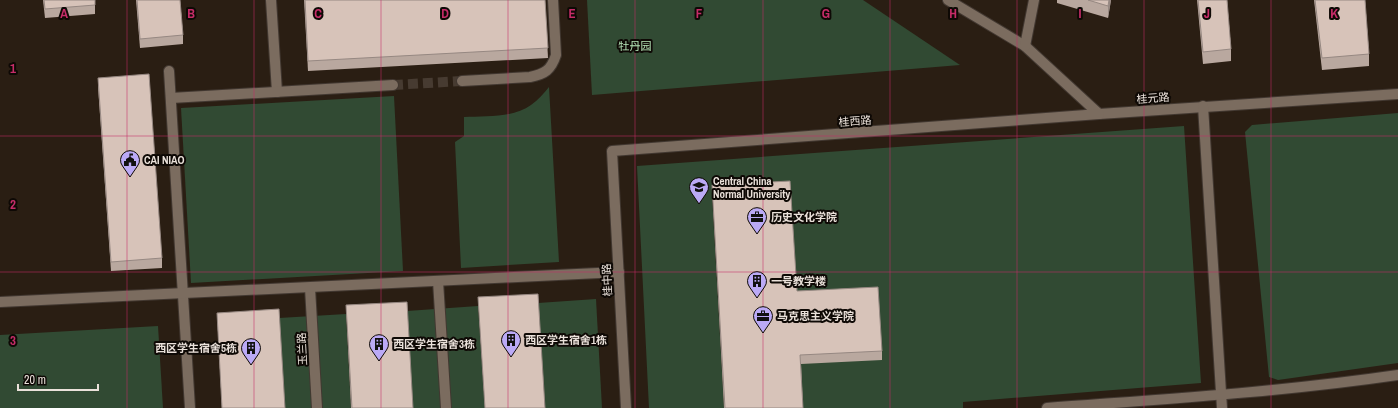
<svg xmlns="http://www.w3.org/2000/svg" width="1398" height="408" font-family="'Archivo Narrow','Noto Sans SC',sans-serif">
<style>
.green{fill:#314a33}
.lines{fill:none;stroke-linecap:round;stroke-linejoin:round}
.minor-tunnel{stroke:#473b31;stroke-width:10;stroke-dasharray:10 5;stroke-linecap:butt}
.minor-casing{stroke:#423831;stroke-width:12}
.minor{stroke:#7b6c5f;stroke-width:10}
.wall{fill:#b9a89f}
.shaded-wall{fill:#968882}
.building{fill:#d7c3b9;stroke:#968882}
.grid{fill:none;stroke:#c62c68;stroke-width:1;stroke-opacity:0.55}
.labels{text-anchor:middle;stroke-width:4;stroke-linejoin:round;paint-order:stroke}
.park-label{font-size:11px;fill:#b6e7b9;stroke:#0e0905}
.street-label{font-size:11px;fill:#eae1da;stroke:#0e0905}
.poi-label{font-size:11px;font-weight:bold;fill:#eae1da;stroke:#0e0905;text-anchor:start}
.grid-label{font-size:13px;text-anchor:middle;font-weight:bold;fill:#c62c68;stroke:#0e0905;stroke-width:4;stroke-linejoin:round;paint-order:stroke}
</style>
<rect width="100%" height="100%" fill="#2a1e13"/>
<g class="green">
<path d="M587 0H863L960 65 592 95Z"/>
<path d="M549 87 559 262 461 268 455 142 464 136V117C485 116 513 118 531 105 538 100 544 93 549 87Z"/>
<path d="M394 96 403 271 191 283 181 108Z"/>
<path d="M1398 113V363L1278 380 1269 377 1245 132 1252 125Z"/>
<path d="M1184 126 1201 383 963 402V408H803L797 300 712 195 724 408H649L637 166Z"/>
<path d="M596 299 602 408H545L538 303Z"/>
<path d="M478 306 485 408H412L407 311Z"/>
<path d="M346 314 351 408H284L279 318Z"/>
<path d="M158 326 163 408H0V335Z"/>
</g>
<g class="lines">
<path class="minor-tunnel" d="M393 85 462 81"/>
<g class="minor-casing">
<g id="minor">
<path d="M271 0 277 92"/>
<path d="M948 0 1025 46 1099 114 1398 94"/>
<path d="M1025 46 1034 0"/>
<path d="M169 71 190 408"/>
<path d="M462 81 530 77C545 74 551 70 556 55L553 0"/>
<path d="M171 98 393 85"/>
<path d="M1203 106 1222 408"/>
<path d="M438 281 446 408"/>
<path d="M310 288 317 408"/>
<path d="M0 302 619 272"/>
<path d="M626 408 612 151 1099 114"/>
<path d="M1047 408C1164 399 1282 392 1398 375"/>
</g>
</g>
<use href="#minor" class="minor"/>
</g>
<g class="wall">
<path d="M43 0H95V14L45 18Z"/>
<path d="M136 0H180L183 35V44L140 48Z"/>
<path d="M304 0H545L548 58 308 71Z"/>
<path d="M1057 0H1111L1108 18 1057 3Z"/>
<path d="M1197 0H1227L1231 49V61L1203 64Z"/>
<path d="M1314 0H1365L1369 54V66L1322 70Z"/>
<path d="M98 78 162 258V268L111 271 98 87Z"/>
<path d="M712 185 797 291 882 351V360L801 364 803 408H724Z"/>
<path d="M478 297 545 408H485Z"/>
<path d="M346 305 413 408H351Z"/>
<path d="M217 313 285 408H222Z"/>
</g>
<path class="shaded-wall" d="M1109 0H1111L1108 18V6Z"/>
<g class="building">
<path d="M44 0H95V5L45 9Z"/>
<path d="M137 0H180L183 35 140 39Z"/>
<path d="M305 0H545L548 48 308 61Z"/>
<path d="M1088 0H1109L1108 6Z"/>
<path d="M1198 0H1227L1231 49 1203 52Z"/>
<path d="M1315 0H1365L1369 54 1322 58Z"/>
<path d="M149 74 162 258 111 262 98 78Z"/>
<path d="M790 181 797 291 878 287 882 351 800 355 803 408H725L712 185Z"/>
<path d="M538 294 545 408H485L478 297Z"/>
<path d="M407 302 413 408H352L346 305Z"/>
<path d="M279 309 285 408H222L217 313Z"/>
</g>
<path class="grid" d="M127 0V408M254 0V408M381 0V408M508 0V408M635 0V408M763 0V408M890 0V408M1017 0V408M1144 0V408M1271 0V408M0 136H1398M0 272H1398"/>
<defs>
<g id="civic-pin" transform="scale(1)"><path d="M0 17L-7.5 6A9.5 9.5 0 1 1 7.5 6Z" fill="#bbaaf6" stroke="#0e0905"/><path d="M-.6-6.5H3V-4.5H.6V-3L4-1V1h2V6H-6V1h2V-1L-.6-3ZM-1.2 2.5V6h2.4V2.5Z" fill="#111"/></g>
<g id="university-pin" transform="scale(1)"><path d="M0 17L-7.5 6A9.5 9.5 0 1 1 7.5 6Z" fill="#bbaaf6" stroke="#0e0905"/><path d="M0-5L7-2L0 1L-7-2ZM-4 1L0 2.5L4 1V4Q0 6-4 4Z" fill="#111"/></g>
<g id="office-pin" transform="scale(1)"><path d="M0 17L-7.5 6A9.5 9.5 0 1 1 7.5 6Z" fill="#bbaaf6" stroke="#0e0905"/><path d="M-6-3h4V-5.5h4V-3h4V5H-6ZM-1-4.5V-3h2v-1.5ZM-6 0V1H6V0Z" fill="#111"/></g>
<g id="building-pin" transform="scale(1)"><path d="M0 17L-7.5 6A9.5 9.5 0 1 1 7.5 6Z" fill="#bbaaf6" stroke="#0e0905"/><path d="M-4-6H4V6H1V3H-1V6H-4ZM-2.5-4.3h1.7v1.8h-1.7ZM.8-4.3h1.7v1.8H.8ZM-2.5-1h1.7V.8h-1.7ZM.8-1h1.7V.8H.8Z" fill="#111"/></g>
</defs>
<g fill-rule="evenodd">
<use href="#civic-pin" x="130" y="160"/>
<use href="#university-pin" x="699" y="187"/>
<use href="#office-pin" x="757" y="217"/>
<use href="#building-pin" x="757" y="281"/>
<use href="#office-pin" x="763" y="316"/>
<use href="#building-pin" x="511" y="340"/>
<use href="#building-pin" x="379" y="344"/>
<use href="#building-pin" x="251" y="348"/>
</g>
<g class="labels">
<g class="park-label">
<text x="635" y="50">牡丹园</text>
</g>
<g class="street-label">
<text transform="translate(1153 98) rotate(-4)" y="4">桂元路</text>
<text transform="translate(855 121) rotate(-4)" y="4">桂西路</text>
<text transform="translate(607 280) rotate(-93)" y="4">桂中路</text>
<text transform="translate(302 349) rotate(-93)" y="4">玉兰路</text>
</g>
<g class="poi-label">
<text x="144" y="164">CAI NIAO</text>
<text x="713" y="185">Central China<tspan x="713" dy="13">Normal University</tspan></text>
<text x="771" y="221">历史文化学院</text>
<text x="771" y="285">一号教学楼</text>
<text x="777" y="320">马克思主义学院</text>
<text x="525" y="344">西区学生宿舍1栋</text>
<text x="393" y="348">西区学生宿舍3栋</text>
<text x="237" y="352" text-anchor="end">西区学生宿舍5栋</text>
</g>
</g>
<g class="grid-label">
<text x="64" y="18">A</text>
<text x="191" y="18">B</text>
<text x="318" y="18">C</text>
<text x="445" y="18">D</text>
<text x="572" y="18">E</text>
<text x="699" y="18">F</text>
<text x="826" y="18">G</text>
<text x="953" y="18">H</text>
<text x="1080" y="18">I</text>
<text x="1207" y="18">J</text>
<text x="1334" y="18">K</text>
<text x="13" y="73">1</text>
<text x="13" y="209">2</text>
<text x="13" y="345">3</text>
</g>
<path d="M18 384v6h80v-6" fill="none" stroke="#eae1da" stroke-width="2"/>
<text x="24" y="384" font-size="12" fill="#eae1da" stroke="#0e0905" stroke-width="3" paint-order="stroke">20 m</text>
</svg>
